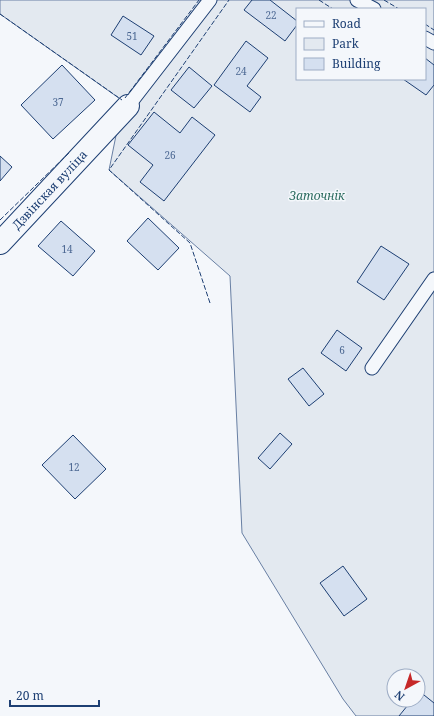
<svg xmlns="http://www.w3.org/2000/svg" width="434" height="716" font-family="'Noto Serif',serif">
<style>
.green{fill:#e3e9f0;stroke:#687fa3;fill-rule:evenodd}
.building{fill:#d5e0f0;stroke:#1d3f73}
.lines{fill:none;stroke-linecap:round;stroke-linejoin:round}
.lane-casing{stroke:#1d3f73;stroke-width:15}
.street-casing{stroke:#1d3f73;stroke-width:24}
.lane{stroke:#f4f7fb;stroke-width:13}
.street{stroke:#f4f7fb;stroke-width:22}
.fence{stroke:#1d3f73;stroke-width:1;stroke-dasharray:5 2;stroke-linecap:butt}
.labels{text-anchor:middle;stroke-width:3;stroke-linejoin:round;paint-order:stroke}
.number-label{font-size:10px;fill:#4b6792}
.street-label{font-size:12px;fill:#1d3f73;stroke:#f4f7fb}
.park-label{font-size:12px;font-style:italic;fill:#2c6c60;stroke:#f4f7fb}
</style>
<rect width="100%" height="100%" fill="#f4f7fb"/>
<path class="green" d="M0 0H434V716H356L343 699 242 533 230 276 109 170 123 101 0 14ZM297 9H425V79H297ZM394 676H418V700H394Z"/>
<g class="building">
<path d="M252 0H270L297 21V25L285 41 244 10Z"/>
<path d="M123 16 154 36 141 55 111 35Z"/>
<path d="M246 41 268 58 247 86 261 97 250 112 214 85Z"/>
<path d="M425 58 434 65V85L426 95 403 79H425Z"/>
<path d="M62 65 95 100 53 139 21 105Z"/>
<path d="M189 67 212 86 194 108 171 90Z"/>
<path d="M154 112 180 133 192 117 215 135 164 201 140 182 153 165 128 145Z"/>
<path d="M0 156 12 167 0 181Z"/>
<path d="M148 218 179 248 158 270 127 241Z"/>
<path d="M61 221 95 251 73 276 38 246Z"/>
<path d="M381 246 409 264 384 300 357 282Z"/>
<path d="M337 330 362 348 346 371 321 353Z"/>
<path d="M303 368 324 394 309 406 288 379Z"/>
<path d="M280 433 292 444 270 469 258 458Z"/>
<path d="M73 435 106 469 75 499 42 465Z"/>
<path d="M343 566 367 599 344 616 320 583Z"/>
<path d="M419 691 434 703V716H399L412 700H418V692Z"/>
</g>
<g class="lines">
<g class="lane-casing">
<g id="lane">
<path d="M357 0 374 9"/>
<path d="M425 38 434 43"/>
<path d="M128 106 210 0"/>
<path d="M372 368 434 279"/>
</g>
</g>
<g class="street-casing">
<path id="street" d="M0 243 128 106"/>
</g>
<use href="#lane" class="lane"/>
<use href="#street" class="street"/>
<g class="fence">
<path d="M319 0 333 9"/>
<path d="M384 0 399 9"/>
<path d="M0 14 122 100"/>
<path d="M425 24 434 30"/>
<path d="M125 98 199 0"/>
<path d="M0 220 70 152"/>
<path d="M210 303 190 243 109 170 229 0"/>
</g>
</g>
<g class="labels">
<g class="number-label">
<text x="271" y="19">22</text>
<text x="132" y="40">51</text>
<text x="241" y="75">24</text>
<text x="58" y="106">37</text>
<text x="170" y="159">26</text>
<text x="67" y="253">14</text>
<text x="342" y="354">6</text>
<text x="74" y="471">12</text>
</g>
<g class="street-label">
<text transform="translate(50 190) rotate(-47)" y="4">Дзвінская вуліца</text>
</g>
<g class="park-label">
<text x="317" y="200">Заточнік</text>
</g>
</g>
<rect x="296" y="8" width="130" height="72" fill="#f4f7fb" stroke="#9eadc5"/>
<rect x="304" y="21" width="20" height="6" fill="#f4f7fb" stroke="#9eadc5"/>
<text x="332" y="28" font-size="12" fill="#1d3f73">Road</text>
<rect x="304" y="38" width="20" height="12" fill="#e3e9f0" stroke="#9eadc5"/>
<text x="332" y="48" font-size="12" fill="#1d3f73">Park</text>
<rect x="304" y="58" width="20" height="12" fill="#d5e0f0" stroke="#9eadc5"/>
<text x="332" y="68" font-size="12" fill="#1d3f73">Building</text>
<g transform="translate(406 688) rotate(220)"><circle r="19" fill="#f4f7fb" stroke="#9eadc5"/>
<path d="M0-3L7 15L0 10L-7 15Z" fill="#c62828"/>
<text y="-6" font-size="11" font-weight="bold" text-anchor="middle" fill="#1d3f73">N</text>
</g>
<path d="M10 700v6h89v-6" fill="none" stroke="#1d3f73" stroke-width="2"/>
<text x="16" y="700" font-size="12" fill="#1d3f73" stroke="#f4f7fb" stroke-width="3" paint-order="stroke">20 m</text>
</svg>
